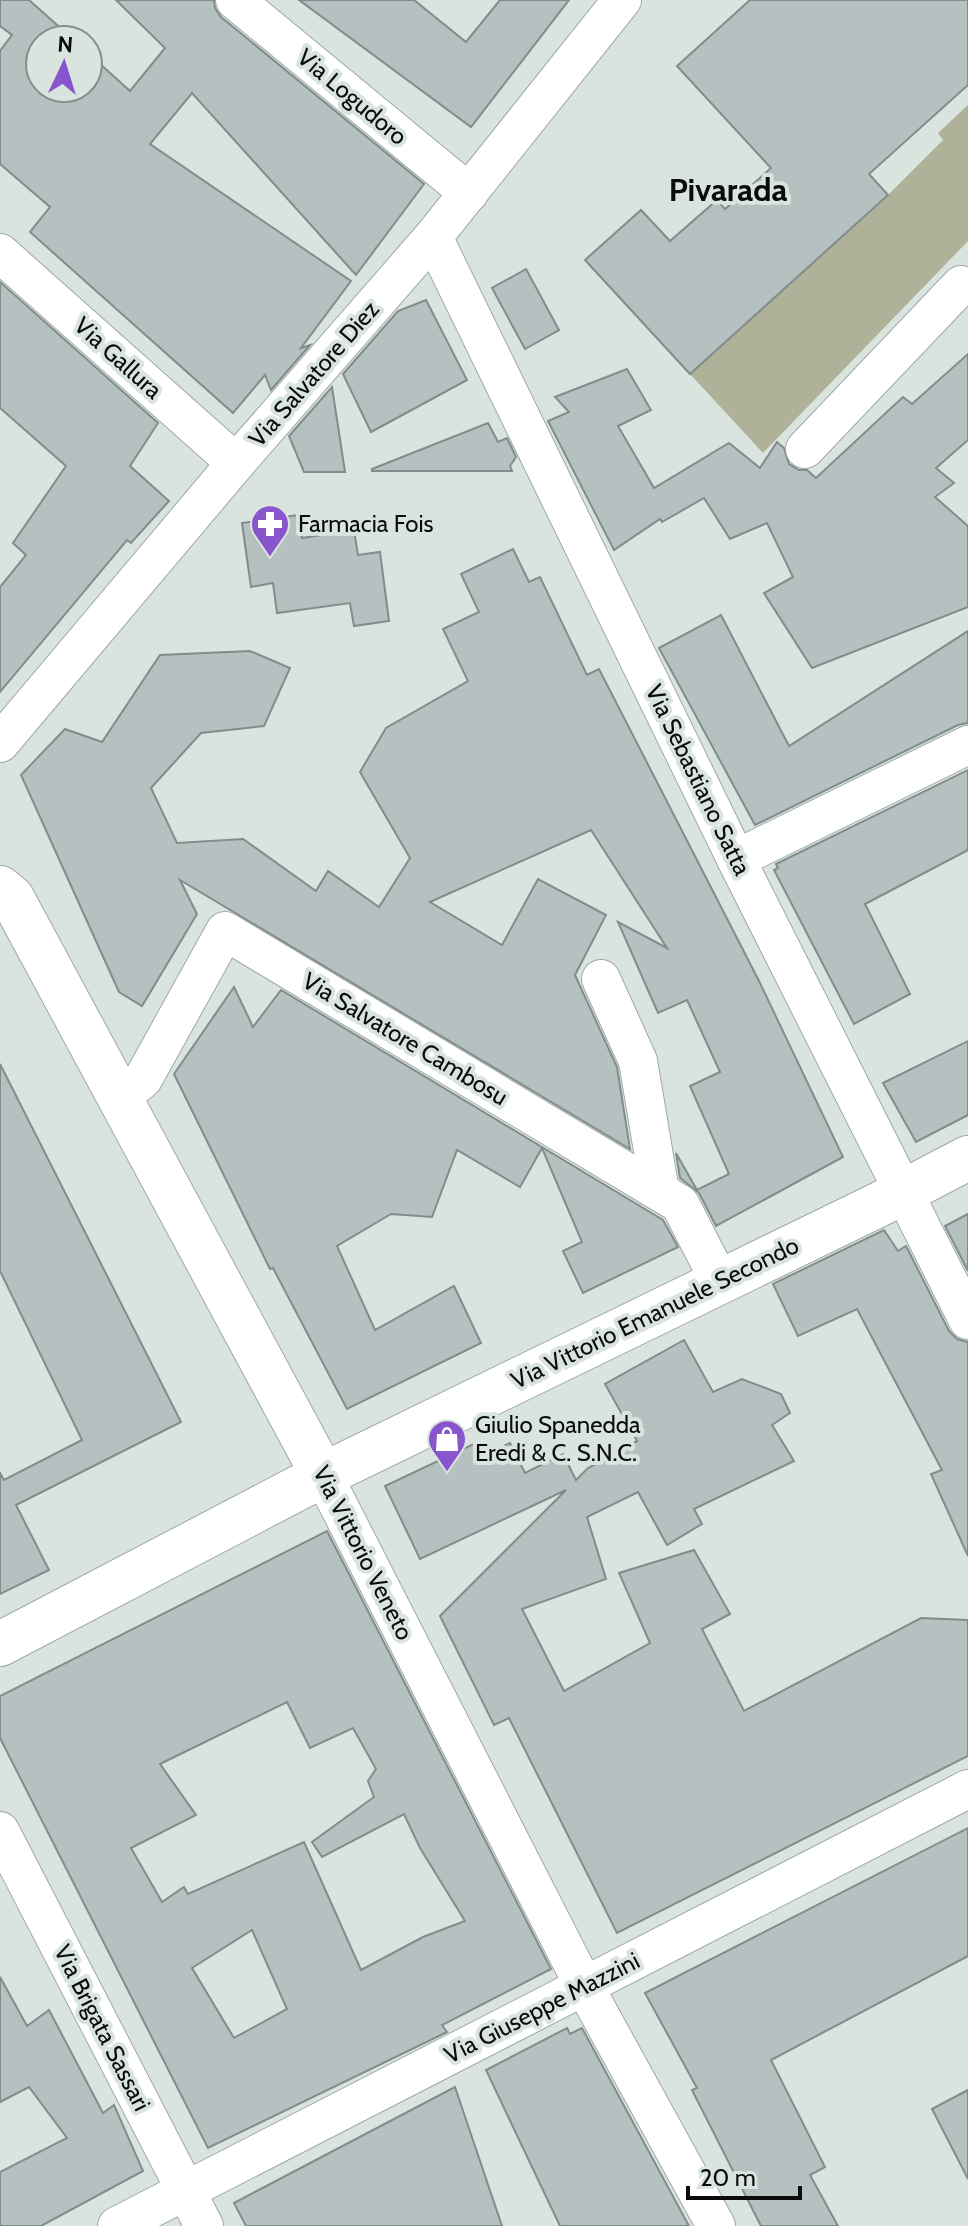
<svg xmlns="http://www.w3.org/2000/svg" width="968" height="2226" font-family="Cabin,sans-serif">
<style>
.green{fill:#afb298}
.building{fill:#b5c1c0;stroke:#818c8b;stroke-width:2;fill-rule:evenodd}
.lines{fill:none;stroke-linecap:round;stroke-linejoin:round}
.minor-casing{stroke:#9fa9a4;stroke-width:40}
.tertiary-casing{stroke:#9fa9a4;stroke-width:46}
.secondary-casing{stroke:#9fa9a4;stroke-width:46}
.minor{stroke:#fff;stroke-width:38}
.tertiary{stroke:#fff;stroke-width:44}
.secondary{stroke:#fff;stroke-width:44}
.labels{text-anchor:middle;stroke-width:8;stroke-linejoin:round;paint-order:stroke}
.street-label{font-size:24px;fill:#090c0b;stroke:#dae4df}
.poi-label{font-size:24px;fill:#090c0b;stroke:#dae4df;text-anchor:start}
.district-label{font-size:32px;font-weight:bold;fill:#090c0b;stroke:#dae4df}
</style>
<rect width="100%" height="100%" fill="#dae4df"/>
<path class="green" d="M968 105V241L763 453 690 374 888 195 943 140 938 133Z"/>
<g class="building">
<path d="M0 0H29L74 40H40V88H88V53L130 91 165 48 116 0H214L215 8 221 17 424 184 356 275 192 93 150 144 351 281 301 348 310 345 271 390 265 375 233 413 30 232 50 207 0 164V51L12 35 0 26Z"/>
<path d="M299 0H414L466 42 500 0H569L471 127Z"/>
<path d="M750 0H968V85L869 174 888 195 690 374 585 260 641 210 670 241 717 200 725 209 771 168 677 66Z"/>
<path d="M526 269 559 330 525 349 492 288Z"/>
<path d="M0 282 158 423 130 466 169 501 131 543 127 540 0 692V587L26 555 13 543 66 466 0 408Z"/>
<path d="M426 300 467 380 371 432 343 374 398 311Z"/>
<path d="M968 354V440L936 468 954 483 935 497 968 526V607L812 668 764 593 793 577 767 523 730 539 704 498 662 522 660 519 614 550 548 421 569 412 555 397 627 369 651 410 618 426 654 488 729 443 760 468 777 442 784 448 789 464 799 470H807L816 478 903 397 912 404Z"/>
<path d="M332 387 345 472H304L289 436Z"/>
<path d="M488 423 498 442 507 438 516 457 510 466 512 471H372V469Z"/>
<path d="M299 515 302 538 354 530 358 555 380 552 389 621 354 626 350 603 277 613 273 583 251 587 242 523Z"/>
<path d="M513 549 529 582 540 577 587 675 599 669 759 981 843 1157 716 1226 699 1193 680 1178 676 1153 697 1190 729 1174 690 1086 720 1072 687 1000 658 1013 618 922 667 948 591 830 430 902 502 945 538 879 606 915 575 975 617 1067 630 1149 180 880 197 914 142 1006 119 992 21 775 65 729 102 742 160 655 250 651 290 668 264 726 201 733 151 788 177 843 243 839 316 891 328 871 379 907 410 858 360 772 386 728 468 681 443 629 479 612 461 574Z"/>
<path d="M721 615 789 746 968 631V723L958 725 755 825 659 648Z"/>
<path d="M968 770V850L865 904 910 994 854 1024 774 870 778 868 776 864Z"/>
<path d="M234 987 253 1027 281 990 663 1220 678 1247 583 1293 563 1251 582 1242 542 1148 520 1187 457 1150 432 1217 391 1214 337 1246 375 1330 454 1286 481 1343 347 1409 273 1268 270 1269 174 1074Z"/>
<path d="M968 1041V1115L916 1142 883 1083Z"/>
<path d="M0 1064 181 1422 16 1505 49 1570 0 1594V1473L4 1480 82 1440 0 1271Z"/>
<path d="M968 1214V1271L945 1226Z"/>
<path d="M884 1230 898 1251 906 1246 949 1331 957 1339 968 1342V1556L931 1474 942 1470 857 1309 798 1336 773 1284Z"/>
<path d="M684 1340 713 1392 742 1379 781 1394 790 1413 772 1425 794 1461 694 1509 702 1524 667 1545 638 1492 587 1517 606 1579 522 1609 564 1691 650 1643 619 1573 694 1550 730 1614 702 1629 744 1711 921 1618 968 1620V1756L617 1933 509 1718 494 1725 440 1616 566 1490 420 1559 385 1486 480 1441 486 1454 510 1443 525 1473 563 1454 576 1480 588 1468 637 1441 605 1384Z"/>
<path d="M327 1531 551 1969 442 2025 447 2032 208 2148 0 1738V1696ZM287 1702 310 1748 353 1728 376 1769 368 1781 374 1797 312 1842 322 1857 404 1814 420 1848 465 1921 423 1937 361 1970 304 1842 188 1894 184 1887 162 1902 131 1848 196 1815 160 1764ZM252 1930 287 2009 234 2038 192 1968Z"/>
<path d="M968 1828V1956L771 2060 825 2167 810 2175 838 2226H761L692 2090 697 2088 645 1993Z"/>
<path d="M0 1977 27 2026 49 2010 103 2113 114 2105 143 2171 41 2226H0V2172L67 2138 29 2087 0 2102Z"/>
<path d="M567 2028 570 2034 582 2028 689 2226H560L486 2070Z"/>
<path d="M455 2087 502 2226H246L234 2203Z"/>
<path d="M968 2090V2179L932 2109Z"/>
</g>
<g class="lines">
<g class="minor-casing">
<g id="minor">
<path d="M235 0 469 193"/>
<path d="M433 237 736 859 968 1320"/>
<path d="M0 253 236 463"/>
<path d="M805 449 961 285"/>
<path d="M0 743 236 463 433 237 622 0"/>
<path d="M736 859 968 745"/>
<path d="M601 979 638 1061 660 1192"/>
<path d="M121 1097 143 1079 225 931 680 1204 720 1282"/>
<path d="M323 1475 584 1986 716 2226"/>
<path d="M0 1831 204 2226"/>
<path d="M117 2226 968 1789"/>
</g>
</g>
<g class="tertiary-casing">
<path id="tertiary" d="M0 888 12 898 323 1475"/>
</g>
<g class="secondary-casing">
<path id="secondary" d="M0 1644 323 1475 882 1203 968 1158"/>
</g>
<use href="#minor" class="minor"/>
<use href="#tertiary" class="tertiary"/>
<use href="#secondary" class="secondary"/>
</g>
<defs>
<g id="pharmacy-pin" transform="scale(2)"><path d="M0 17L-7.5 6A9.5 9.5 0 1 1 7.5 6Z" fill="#8955cd" stroke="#dae4df"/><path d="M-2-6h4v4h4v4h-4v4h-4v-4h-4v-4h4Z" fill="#fff"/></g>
<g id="shop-pin" transform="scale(2)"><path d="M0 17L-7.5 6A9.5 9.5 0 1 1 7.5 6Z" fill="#8955cd" stroke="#dae4df"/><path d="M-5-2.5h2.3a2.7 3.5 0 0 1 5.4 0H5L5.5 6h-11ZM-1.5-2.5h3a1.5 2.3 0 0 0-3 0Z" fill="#fff"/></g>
</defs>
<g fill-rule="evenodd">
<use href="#pharmacy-pin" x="270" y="524"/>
<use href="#shop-pin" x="447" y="1439"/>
</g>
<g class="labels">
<g class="street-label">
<text transform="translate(352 97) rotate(40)" y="8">Via Logudoro</text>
<text transform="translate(118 358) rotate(42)" y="8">Via Gallura</text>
<text transform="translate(314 374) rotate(-49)" y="8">Via Salvatore Diez</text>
<text transform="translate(698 780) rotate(64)" y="8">Via Sebastiano Satta</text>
<text transform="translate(405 1039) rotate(31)" y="8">Via Salvatore Cambosu</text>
<text transform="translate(655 1313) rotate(-26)" y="8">Via Vittorio Emanuele Secondo</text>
<text transform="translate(363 1553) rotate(63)" y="8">Via Vittorio Veneto</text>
<text transform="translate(542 2008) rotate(-27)" y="8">Via Giuseppe Mazzini</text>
<text transform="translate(102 2028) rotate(63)" y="8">Via Brigata Sassari</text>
</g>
<g class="poi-label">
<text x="298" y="532">Farmacia Fois</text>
<text x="475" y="1433">Giulio Spanedda<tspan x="475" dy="28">Eredi &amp; C. S.N.C.</tspan></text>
</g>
<g class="district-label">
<text x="728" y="201">Pivarada</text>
</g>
</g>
<g transform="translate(64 64) rotate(4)"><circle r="38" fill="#dae4df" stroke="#868e8a" stroke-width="2"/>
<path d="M0-6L14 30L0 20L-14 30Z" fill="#8955cd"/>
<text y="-12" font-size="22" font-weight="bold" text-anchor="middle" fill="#090c0b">N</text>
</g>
<path d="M688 2186v12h112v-12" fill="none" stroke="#090c0b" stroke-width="4"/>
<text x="700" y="2186" font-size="24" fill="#090c0b" stroke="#dae4df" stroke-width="6" paint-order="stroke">20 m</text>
</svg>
